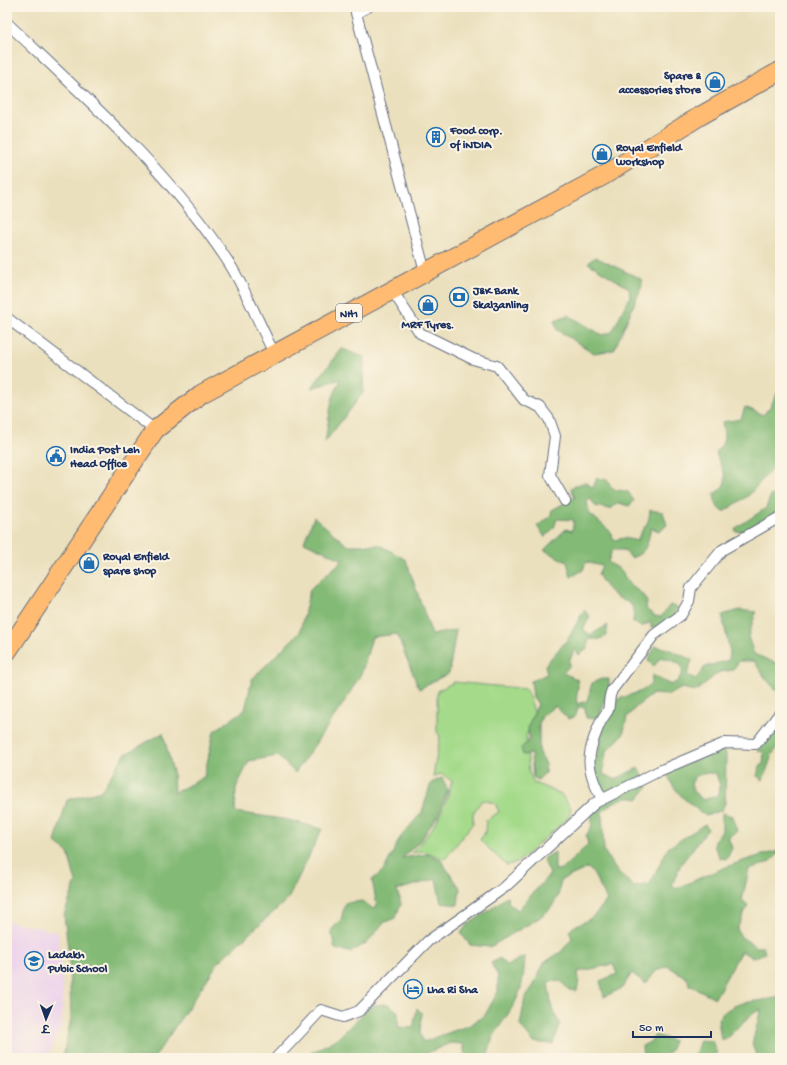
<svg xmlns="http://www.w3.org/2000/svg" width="787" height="1065" font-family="'Gochi Hand','Playpen Sans Deva',sans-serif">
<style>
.built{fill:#ebd1eb}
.green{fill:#a4da8a;stroke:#608474}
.forest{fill:#83ba76;stroke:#4f746a;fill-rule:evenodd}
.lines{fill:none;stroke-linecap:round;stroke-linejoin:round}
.street-casing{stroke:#646d7f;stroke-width:12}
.highway-casing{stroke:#646d7f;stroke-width:20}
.street{stroke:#fff;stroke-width:10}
.highway{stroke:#ffbb71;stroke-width:18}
.labels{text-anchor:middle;stroke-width:4;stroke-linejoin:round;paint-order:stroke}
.shield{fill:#fcf5e5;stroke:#5e6a86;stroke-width:1}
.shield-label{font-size:11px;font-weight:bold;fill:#1b2f5e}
.poi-label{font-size:12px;font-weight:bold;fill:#1b2f5e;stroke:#fcf5e5;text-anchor:start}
</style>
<rect width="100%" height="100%" fill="#fcf5e5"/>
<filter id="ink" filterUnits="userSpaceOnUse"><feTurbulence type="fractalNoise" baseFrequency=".025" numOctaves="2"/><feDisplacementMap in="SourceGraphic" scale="8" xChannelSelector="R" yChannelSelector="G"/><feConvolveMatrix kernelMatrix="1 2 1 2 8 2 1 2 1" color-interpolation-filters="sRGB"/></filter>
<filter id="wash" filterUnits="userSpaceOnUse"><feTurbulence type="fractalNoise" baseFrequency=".012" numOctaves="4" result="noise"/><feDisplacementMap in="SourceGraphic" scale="16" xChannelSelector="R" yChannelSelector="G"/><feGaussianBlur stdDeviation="0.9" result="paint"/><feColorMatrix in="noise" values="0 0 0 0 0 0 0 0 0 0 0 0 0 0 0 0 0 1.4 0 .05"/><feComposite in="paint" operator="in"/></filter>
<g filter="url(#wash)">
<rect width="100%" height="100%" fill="#ebe0bd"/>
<path class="built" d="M7 921 58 932 63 990 61 1028 47 1058H7Z"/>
<path class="green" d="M454 682 527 689 535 715 526 736 529 772 534 783 561 794 571 808 569 817 517 863 506 865 480 840 485 832 486 820 499 812 495 803 482 800 473 813V823L445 859 423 851 411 853C432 834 445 809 452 781L441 774 433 777 440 736 437 732V691Z"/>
<g class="forest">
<path d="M595 257 641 279 642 286 614 350 594 353 557 330 555 320 568 315 602 335 612 332 630 296 629 288 588 263Z"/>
<path d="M342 349 364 357 363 393 325 442 332 399 341 379 311 388Z"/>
<path d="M780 388V422L774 466 748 496 723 512C716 508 715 501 714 494 736 480 720 471 716 452 727 441 724 435 722 422L741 419 745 407 763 415 770 407Z"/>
<path d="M597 478 606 479 613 489 628 492 634 501 629 506 619 503 609 509 595 506 591 499 587 501 589 513 612 533 613 540 625 538 637 541C642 526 649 528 650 510L663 512 667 525 659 531 651 528C647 544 648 552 631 558L624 550H612L608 562 621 570 628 583 642 594 647 602 646 609 655 616 661 617 670 605 677 607 676 614 668 621 665 619 660 627 651 628V622L641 627 633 622 634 610 630 603C614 598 606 589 598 574L602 566 586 562 583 570 571 577 567 562 544 550 566 529 572 531 574 520 557 519 554 528 545 537 537 526 550 517 552 510 575 497 571 488 585 482 593 488Z"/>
<path d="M771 495 780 497C780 500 781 504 780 507 777 519 747 534 735 531L736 528 766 508Z"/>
<path d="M314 517 347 545H380L406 560 432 635 456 630 449 673 419 689 397 634 372 637 362 672 345 701 295 773 278 756 249 761 236 788 235 812 289 820 322 829 288 899 220 960 154 1058H63L71 1018 69 956 64 915 76 882 68 853 55 842 67 800 101 791 124 755 163 733 173 772 174 793 204 777 214 731 245 710 252 679 300 632 310 589 343 560 304 542Z"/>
<path d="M584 610 590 617 583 629 590 635 608 625 606 636 600 639H589L587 649 579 655 575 649 569 661 570 665 563 673 577 679C580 688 575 695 577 704L587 701 592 683 601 679H609V688L599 718H586L585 707H578L576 716 568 719 555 706 542 716 539 724V753L546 764 545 773 538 780 533 777 531 754 523 755 521 748 529 741 528 726 538 704 533 697 531 681 547 674 545 665 568 639Z"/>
<path d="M740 610 756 612 748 637 754 654 780 665V694L766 679 754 661H739L733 670 719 672 696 691 682 688 668 695 653 694 636 707 627 717 623 735 606 752 603 774 615 779 638 768 648 787 638 799C623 795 612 802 602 812L604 851 616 870 634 887 650 884 668 848 705 824 708 829 681 864 672 885 676 889C710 873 742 859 779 851 774 864 760 865 749 869L742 900 748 905 737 929 741 937 757 947H763L765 953 753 958 741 951 715 998 689 985 688 979 668 966 656 971 646 984 632 973 622 988 604 997 600 981 617 974 613 964 578 972 579 980 577 991 569 990 561 981 548 982 552 1009 560 1025 553 1044 533 1042 520 1025 525 998 534 985 544 963 562 951 572 938 569 931C576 924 578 925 586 921 595 916 601 908 607 900L593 873 588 868 561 880 558 896 551 908 539 918 490 947 470 945 461 933 467 925 487 912 507 896 509 903 518 910 550 874 543 859 555 852V870L562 869 588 845 586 836 592 825 591 810 598 804 593 764 598 753 604 722 615 700 642 691 651 684 652 675 671 685 678 681 683 671 679 663 661 657 654 666 648 661 655 646 668 649 692 660 687 675 696 679 705 667 729 660 730 652 722 615Z"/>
<path d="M780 723V742L772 755 763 780 757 776 760 766 763 765 764 752 758 751Z"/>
<path d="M722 750 726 753 725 803 722 810 706 816C693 807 672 791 668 775L677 767ZM707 773H716L720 786 717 796 703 800 694 792 691 784 695 776Z"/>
<path d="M442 778 448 790 439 813 421 840 402 858 427 854 440 859 460 888 458 905 441 903 436 879 397 890 401 904 395 918 383 923 368 942 351 952 335 949 331 930 341 920 345 903 363 901 373 909 377 906 372 880 384 870 400 838 422 812 431 783Z"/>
<path d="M722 813 732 816 737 831 728 837 732 848 727 859 720 858 714 846 716 838 722 831Z"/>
<path d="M525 956C524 973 523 989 514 1004 504 1023 489 1035 488 1058H460L465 1054 463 1044 450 1043 416 1058H301L337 1039 372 1005 388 1004 398 1012V1027L413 1028 417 1008 422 1013 420 1033 423 1042 470 1025 485 1015 498 992V976L491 963 500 958 507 966Z"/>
<path d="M780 997V1058H757L752 1044 761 1009C746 1016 738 1029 725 1039H721L718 1019C734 998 757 1003 780 997Z"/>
<path d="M655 1035 674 1041 669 1053 665 1054V1058H643L642 1046 650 1042Z"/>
<path d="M700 1040 712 1041 717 1053 714 1058H694Z"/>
</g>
</g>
<g filter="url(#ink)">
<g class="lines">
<g class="street-casing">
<g id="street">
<path d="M368 7 356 13 425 272"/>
<path d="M7 23C86 98 169 171 229 263 246 290 259 324 274 353"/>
<path d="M392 290 420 333 473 359 497 366 524 400 540 407 549 419 555 436 550 475 565 501"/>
<path d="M7 318 155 430"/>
<path d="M602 799C585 767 586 754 601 721 603 717 606 714 608 710 610 704 608 698 612 690L654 635 681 615 689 601 691 588 722 550 780 517"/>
<path d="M276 1058 321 1010 343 1017 359 1011 428 941 505 887 595 803 659 771 725 743 756 744 780 713"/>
</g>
</g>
<g class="highway-casing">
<path id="highway" d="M7 652 155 430 201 394 603 176 700 116 780 71"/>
</g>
<use href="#street" class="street"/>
<use href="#highway" class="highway"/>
</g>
</g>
<defs>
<g id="shop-ring" transform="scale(1)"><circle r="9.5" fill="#fcf5e5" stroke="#1f6fb2" stroke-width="1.5"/><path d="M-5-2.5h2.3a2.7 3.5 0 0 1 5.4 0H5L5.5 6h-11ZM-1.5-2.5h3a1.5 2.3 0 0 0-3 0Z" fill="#1f6fb2"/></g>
<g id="building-ring" transform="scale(1)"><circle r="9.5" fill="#fcf5e5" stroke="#1f6fb2" stroke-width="1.5"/><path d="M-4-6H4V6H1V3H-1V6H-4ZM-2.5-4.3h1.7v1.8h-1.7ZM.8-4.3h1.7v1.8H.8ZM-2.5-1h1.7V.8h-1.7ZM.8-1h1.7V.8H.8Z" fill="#1f6fb2"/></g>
<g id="bank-ring" transform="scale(1)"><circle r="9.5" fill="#fcf5e5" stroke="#1f6fb2" stroke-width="1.5"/><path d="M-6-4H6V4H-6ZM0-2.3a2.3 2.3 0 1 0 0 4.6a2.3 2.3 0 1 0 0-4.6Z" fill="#1f6fb2"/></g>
<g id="civic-ring" transform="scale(1)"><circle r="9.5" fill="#fcf5e5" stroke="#1f6fb2" stroke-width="1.5"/><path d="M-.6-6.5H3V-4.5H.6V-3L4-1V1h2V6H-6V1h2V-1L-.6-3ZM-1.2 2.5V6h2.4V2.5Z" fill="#1f6fb2"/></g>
<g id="school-ring" transform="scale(1)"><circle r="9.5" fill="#fcf5e5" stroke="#1f6fb2" stroke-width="1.5"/><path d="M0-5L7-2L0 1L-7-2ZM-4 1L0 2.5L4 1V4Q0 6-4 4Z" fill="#1f6fb2"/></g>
<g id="hotel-ring" transform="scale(1)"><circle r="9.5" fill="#fcf5e5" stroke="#1f6fb2" stroke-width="1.5"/><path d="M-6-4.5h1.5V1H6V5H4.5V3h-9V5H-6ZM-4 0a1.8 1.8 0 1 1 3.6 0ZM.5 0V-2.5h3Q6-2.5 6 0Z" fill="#1f6fb2"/></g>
</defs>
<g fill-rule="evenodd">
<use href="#shop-ring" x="715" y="82"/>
<use href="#building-ring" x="436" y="137"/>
<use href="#shop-ring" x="602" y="154"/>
<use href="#bank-ring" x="459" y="297"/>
<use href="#shop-ring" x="428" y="305"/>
<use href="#civic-ring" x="56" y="456"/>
<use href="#shop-ring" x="89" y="563"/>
<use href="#school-ring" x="34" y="961"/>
<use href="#hotel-ring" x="413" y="989"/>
</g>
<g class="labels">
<rect class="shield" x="336" y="304" width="26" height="18" rx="3"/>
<g class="shield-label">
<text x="349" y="317">NH1</text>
</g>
<g class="poi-label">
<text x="701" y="79" text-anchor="end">Spare &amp;<tspan x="701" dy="14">accessories store</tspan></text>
<text x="450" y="134">Food corp.<tspan x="450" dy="14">of iNDIA</tspan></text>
<text x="616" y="151">Royal Enfield<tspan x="616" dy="14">workshop</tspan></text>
<text x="473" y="294">J&amp;K Bank<tspan x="473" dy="14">Skalzanling</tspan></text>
<text x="428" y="328" text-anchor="middle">MRF Tyres.</text>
<text x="70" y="453">India Post Leh<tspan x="70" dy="14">Head Office</tspan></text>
<text x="103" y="560">Royal Enfield<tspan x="103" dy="14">spare shop</tspan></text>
<text x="48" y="958">Ladakh<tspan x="48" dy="14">Pubic School</tspan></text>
<text x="427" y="993">Lha Ri Sha</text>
</g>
</g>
<rect width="787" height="1065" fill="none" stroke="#fcf5e5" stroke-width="24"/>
<g transform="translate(46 1019) rotate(182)" stroke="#fcf5e5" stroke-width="3" paint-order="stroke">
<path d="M0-3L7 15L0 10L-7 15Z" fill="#1b2f5e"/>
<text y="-6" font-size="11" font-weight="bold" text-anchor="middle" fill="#1b2f5e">उ</text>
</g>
<path d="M633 1031v6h78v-6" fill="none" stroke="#1b2f5e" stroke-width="2"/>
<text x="639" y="1031" font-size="12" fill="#1b2f5e" stroke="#fcf5e5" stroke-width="3" paint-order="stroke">50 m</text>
</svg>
